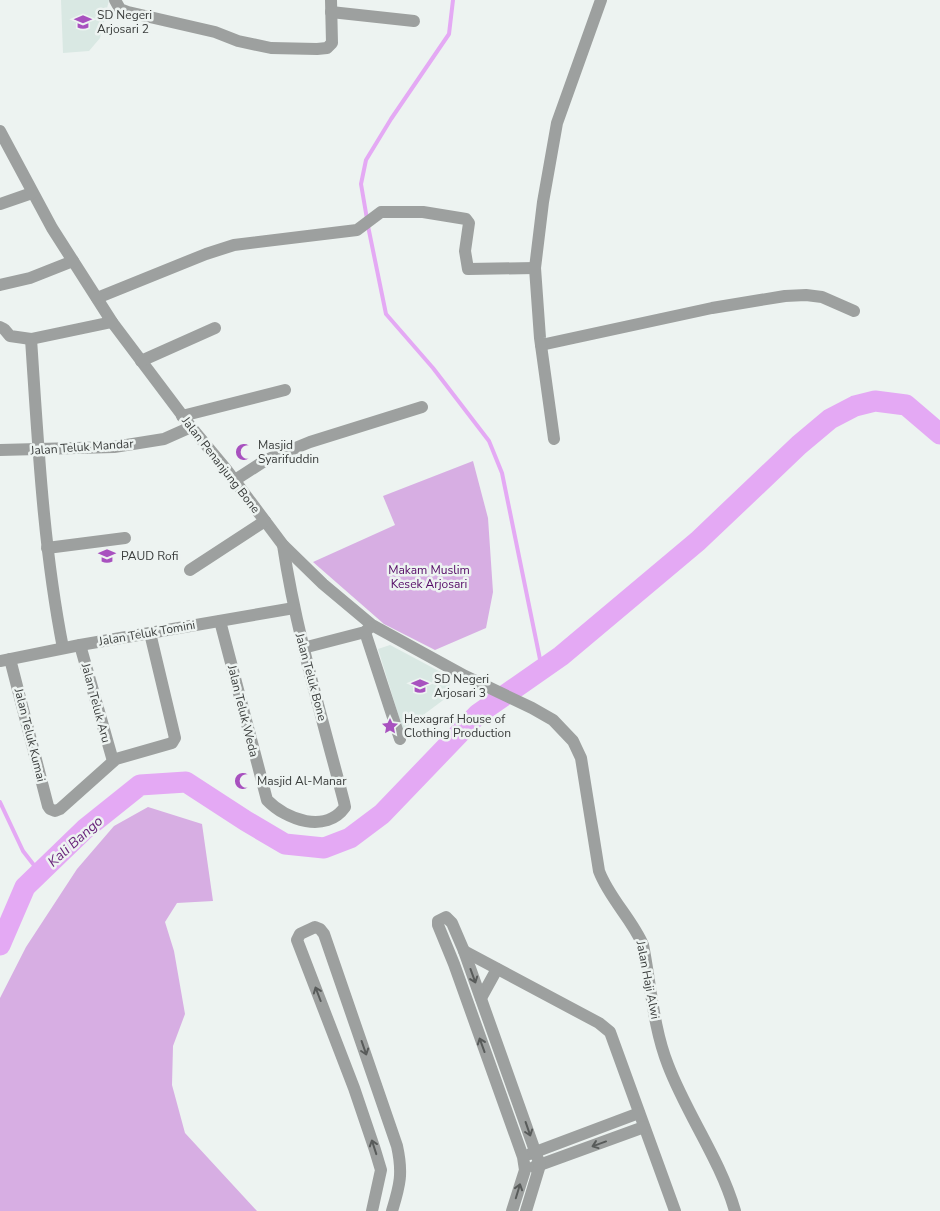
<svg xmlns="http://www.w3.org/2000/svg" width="940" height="1211" font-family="'Nunito Sans',sans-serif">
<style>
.built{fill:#d9e8e3}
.green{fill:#d7aee3}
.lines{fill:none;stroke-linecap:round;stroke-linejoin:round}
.stream{stroke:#e4a9f4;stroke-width:4}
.river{stroke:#e4a9f4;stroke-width:21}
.minor{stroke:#9da09f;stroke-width:12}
.oneway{stroke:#585b5a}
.labels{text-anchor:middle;stroke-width:5;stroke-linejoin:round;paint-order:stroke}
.poi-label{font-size:12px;fill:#3a3d3c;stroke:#edf3f1;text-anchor:start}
.street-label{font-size:12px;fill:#3a3d3c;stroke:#edf3f1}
.park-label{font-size:12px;fill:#540965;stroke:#edf3f1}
.water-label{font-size:14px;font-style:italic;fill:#68237a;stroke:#edf3f1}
</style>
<rect width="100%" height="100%" fill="#edf3f1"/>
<g class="built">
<path d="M61 0H109L100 38 89 51 63 53Z"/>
<path d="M390 645 450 677V695L403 730 378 649Z"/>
</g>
<g class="green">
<path d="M473 461 488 518 493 592 486 628 435 650 384 624 313 562 395 525 383 496Z"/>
<path d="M148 807 202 824 213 901 177 903 165 922 174 951 185 1014 173 1046 172 1085 185 1133 257 1211H0V998L26 947 77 869 114 826Z"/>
</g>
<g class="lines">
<g class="stream">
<path d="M367 219 361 184 366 160 391 119 449 34 453 0"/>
<path d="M368 226 386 314 433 368 489 441 502 473 542 669"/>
<path d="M0 802 23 851 40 873"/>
</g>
<path class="river" d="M0 945 25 887 85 829 140 785 186 782 246 821 285 844 324 848 350 838 382 814 478 714 561 656 698 541 799 445 830 419 855 406 875 401 906 405 940 434"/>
<g class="minor">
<path d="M115 0 120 9 128 12 215 32 238 41 271 48 317 49 327 48 332 43 331 0"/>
<path d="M331 12 414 21"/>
<path d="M0 131 52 228 112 322 191 427 226 469 283 545 323 584 372 625 465 676 532 708 553 720 573 741 581 758 599 871C609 898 632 919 643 945 651 985 653 1027 668 1065 687 1115 720 1159 735 1211"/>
<path d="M0 204 32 193"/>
<path d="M0 285 30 278 73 261"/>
<path d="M97 298 206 254 234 245 357 230 381 212H423L466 219 469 223 465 251 468 269 535 268"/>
<path d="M0 327 4 329 10 336 31 339 112 322"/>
<path d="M31 339C38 442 43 546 63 648"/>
<path d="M541 345 712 308 785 296 806 295 822 297 854 311"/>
<path d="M141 361 215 328"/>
<path d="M182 416 285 390"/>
<path d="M554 439 540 338 535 268 543 202 557 123 601 0"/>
<path d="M0 450 114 447 164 439 191 427"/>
<path d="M235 480 266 460 310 442 422 407"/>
<path d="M47 548 125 538"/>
<path d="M190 570 265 521"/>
<path d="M220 621 267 800C286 820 326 834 345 807L344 802C322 717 296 632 283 545"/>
<path d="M365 632 400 739"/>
<path d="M80 645 113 761"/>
<path d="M303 648 365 632 370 627"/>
<path d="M10 659 48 806 50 809 55 811 60 809 116 759 172 743 175 738 150 633"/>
<path d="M0 661 80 645 294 608"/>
<path d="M464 951 599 1023 610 1032 675 1211"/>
<path d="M481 998 497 969"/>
<path d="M530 1154 639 1113"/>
<path d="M534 1167 644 1127"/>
<path d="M372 1211 381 1170 375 1150 354 1088 297 940 300 934 315 927 320 929 324 934 397 1146C403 1173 400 1185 392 1211"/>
<path d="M512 1211 525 1170 523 1157 454 964 438 925V921L446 917 452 923 464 951 540 1165 526 1211"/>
</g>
</g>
<defs><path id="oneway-shaft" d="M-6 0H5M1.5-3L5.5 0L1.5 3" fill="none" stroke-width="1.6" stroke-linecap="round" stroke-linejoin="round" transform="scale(1.25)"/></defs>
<g class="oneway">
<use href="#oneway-shaft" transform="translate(473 976) rotate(70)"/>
<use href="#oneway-shaft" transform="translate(318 994) rotate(-111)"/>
<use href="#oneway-shaft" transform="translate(482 1045) rotate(-110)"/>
<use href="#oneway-shaft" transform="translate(364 1048) rotate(71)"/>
<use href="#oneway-shaft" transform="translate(528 1129) rotate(71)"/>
<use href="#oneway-shaft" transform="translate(599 1144) rotate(160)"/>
<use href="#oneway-shaft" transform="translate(374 1147) rotate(-108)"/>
<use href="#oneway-shaft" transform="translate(518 1191) rotate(-73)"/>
</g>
<defs>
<g id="school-bare" transform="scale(1.35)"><path d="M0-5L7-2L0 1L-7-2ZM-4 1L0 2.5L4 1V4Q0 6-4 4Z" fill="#a851bf" stroke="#edf3f1" stroke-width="2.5" paint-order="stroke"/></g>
<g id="mosque-bare" transform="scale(1.35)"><path d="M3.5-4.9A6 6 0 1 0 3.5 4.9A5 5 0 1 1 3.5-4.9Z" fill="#a851bf" stroke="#edf3f1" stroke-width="2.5" paint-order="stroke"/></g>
<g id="sight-bare" transform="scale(1.35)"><path d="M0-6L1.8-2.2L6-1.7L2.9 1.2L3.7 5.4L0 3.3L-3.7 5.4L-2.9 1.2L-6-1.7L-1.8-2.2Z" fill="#a851bf" stroke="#edf3f1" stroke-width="2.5" paint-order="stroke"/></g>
</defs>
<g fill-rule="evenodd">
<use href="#school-bare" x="83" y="22"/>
<use href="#mosque-bare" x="244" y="452"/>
<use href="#school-bare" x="107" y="556"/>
<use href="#school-bare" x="420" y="686"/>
<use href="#sight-bare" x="390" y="726"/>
<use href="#mosque-bare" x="243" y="781"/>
</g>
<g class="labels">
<g class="poi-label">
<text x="97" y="19">SD Negeri<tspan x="97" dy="14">Arjosari 2</tspan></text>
<text x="258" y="449">Masjid<tspan x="258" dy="14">Syarifuddin</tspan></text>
<text x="121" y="560">PAUD Rofi</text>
<text x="434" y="683">SD Negeri<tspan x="434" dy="14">Arjosari 3</tspan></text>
<text x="404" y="723">Hexagraf House of<tspan x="404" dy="14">Clothing Production</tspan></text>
<text x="257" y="785">Masjid Al-Manar</text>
</g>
<g class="street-label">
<text transform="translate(82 447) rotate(-4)" y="4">Jalan Teluk Mandar</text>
<text transform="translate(221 465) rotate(52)" y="4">Jalan Penanjung Bone</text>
<text transform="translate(147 633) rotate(-10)" y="4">Jalan Teluk Tomini</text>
<text transform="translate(311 677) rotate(75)" y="4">Jalan Teluk Bone</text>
<text transform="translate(96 703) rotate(75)" y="4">Jalan Teluk Aru</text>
<text transform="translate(243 711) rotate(76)" y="4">Jalan Teluk Weda</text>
<text transform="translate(30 735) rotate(76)" y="4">Jalan Teluk Kumai</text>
<text transform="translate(648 980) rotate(79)" y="4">Jalan Haji Alwi</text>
</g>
<g class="park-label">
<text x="429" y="574">Makam Muslim<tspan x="429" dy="14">Kesek Arjosari</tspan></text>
</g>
<g class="water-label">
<text transform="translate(75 841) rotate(-42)" y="5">Kali Bango</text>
</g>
</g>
</svg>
